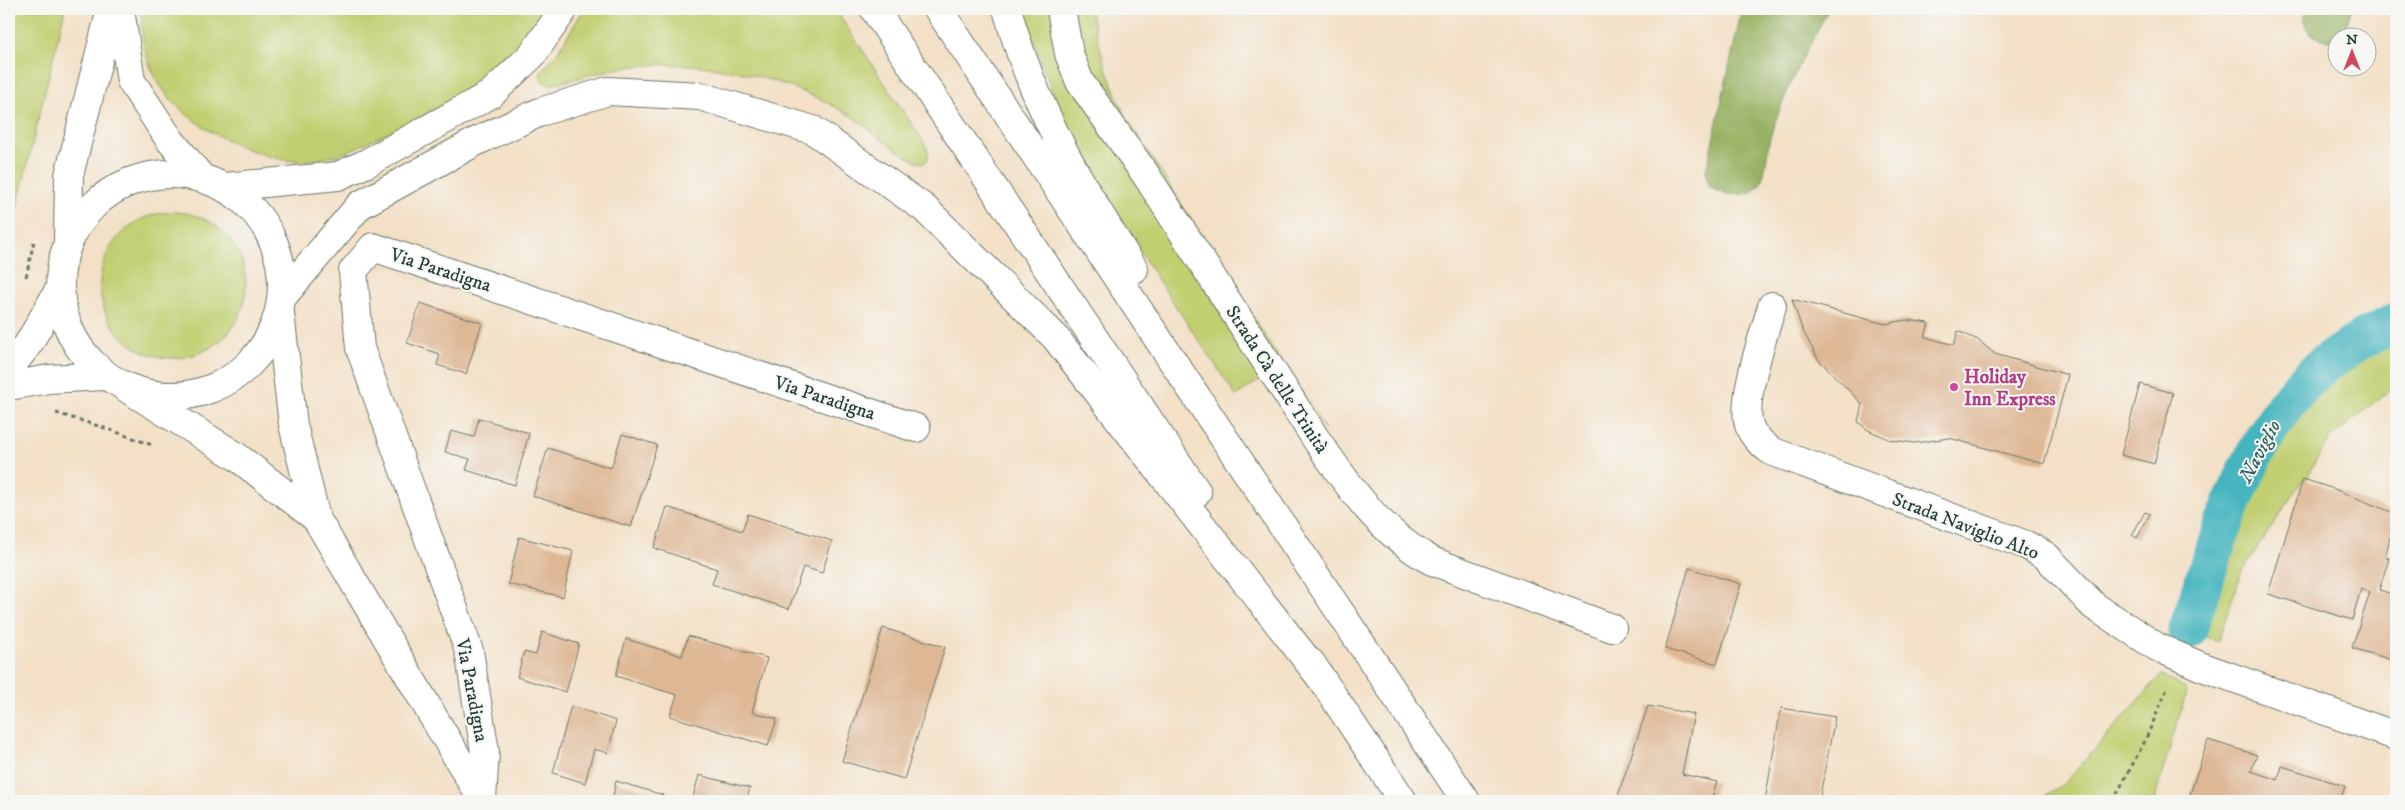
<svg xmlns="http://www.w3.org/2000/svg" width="2405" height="810" font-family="'IM FELL DW Pica',serif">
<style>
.green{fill:#c1cf71;stroke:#708652}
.forest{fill:#98b263;stroke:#5c784c}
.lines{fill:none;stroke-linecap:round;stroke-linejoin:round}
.canal{stroke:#46b5c0;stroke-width:39}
.building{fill:#deb895}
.minor-casing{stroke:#697667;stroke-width:30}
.tertiary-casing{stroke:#697667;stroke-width:30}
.trunk-casing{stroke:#697667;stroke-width:30}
.path{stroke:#697667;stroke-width:3;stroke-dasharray:4 4;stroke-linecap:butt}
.minor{stroke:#fff;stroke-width:28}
.tertiary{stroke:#fff;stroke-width:28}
.trunk{stroke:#fff;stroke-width:28}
.hotel-dot{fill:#d1479c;stroke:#f6f6f2;stroke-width:2}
.labels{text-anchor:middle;stroke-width:4;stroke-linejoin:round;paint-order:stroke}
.street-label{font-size:19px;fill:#1f3d34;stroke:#f6f6f2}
.hotel-label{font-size:19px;font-weight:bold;fill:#b23c85;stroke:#f6f6f2;text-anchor:start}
.water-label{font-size:20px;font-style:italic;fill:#2b615e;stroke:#f6f6f2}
</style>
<rect width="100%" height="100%" fill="#f6f6f2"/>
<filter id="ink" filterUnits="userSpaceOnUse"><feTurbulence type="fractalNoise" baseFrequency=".02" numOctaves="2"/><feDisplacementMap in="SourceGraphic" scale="10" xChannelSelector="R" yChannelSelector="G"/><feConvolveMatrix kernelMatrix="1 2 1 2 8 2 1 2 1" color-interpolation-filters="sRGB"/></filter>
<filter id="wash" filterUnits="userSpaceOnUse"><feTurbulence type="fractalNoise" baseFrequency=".0096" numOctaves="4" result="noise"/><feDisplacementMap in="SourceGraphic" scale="20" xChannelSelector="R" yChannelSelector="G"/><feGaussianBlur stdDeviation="1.12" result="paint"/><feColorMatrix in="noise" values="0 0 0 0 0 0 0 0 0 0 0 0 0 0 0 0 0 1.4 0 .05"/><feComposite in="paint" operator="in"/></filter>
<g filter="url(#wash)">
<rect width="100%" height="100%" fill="#f3e0c6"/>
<g class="green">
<path d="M9 9H65L9 240Z"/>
<path d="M142 9H545C498 84 424 117 346 152 300 168 272 161 229 141 174 115 137 73 142 9Z"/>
<path d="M584 9H835L922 139 928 151V159L925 163C906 163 867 125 848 114 781 75 699 56 621 68 597 72 574 80 550 85L543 82 540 76 542 70 557 53Z"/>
<path d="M1024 9H1050L1266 376 1236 396C1155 273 1063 153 1024 9Z"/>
<path d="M1071 9H1090C1099 47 1109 82 1126 117L1325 430 1089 84Z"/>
<circle cx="173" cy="285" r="73"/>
<path d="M2396 333V385L2334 435 2322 449 2306 480 2303 479 2241 573 2218 641 2203 635C2221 571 2239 512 2269 453 2280 432 2290 412 2305 395 2331 367 2363 349 2396 333Z"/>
<path d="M2161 675 2187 690 2154 801H2037L2065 783Z"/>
</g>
<g class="forest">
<path d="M1742 9H1829C1806 51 1785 90 1770 137 1767 149 1766 180 1757 188 1745 199 1718 195 1708 185L1706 171Z"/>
<path d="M2306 9H2351C2348 23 2345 33 2333 41 2315 40 2298 29 2306 9Z"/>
</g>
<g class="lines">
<path class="canal" d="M2188 630C2213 550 2250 432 2313 374 2337 352 2367 337 2396 322"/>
</g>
<g id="blocks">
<g class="building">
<path d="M1792 299 1885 324 1906 320 1929 323 1925 337 1954 345 1958 331 1978 340 1995 354 2068 375 2044 464 1949 438 1915 443 1891 440 1868 430 1858 422 1862 404 1818 359 1802 329Z"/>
<path d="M420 303 482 323 466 374 437 365 440 354 407 343Z"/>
<path d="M2140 384 2173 393 2154 464 2121 455Z"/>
<path d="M479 418 529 433 515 485 466 470 470 459 445 452 451 431 474 437Z"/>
<path d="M622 434 657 445 631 527 533 496 548 448 611 468Z"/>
<path d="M2303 479 2337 490 2396 514 2385 557 2389 558 2379 590 2396 595V661L2352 648 2370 592 2361 589 2352 620 2268 594Z"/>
<path d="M667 507 742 531 748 514 832 541 822 573 803 567 789 609 712 584 717 569 654 548Z"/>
<path d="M2145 512 2150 514 2137 538 2132 535Z"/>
<path d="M519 537 573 551 563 597 508 584Z"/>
<path d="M1689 568 1741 584 1717 664 1665 649Z"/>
<path d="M883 628 945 647 904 779 842 761Z"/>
<path d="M542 632 579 644 566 692 517 677 524 652 536 655Z"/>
<path d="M688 636 767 658 752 712 777 719 768 746 670 716 677 695 616 676 626 639 682 656Z"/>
<path d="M571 706 616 721 608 753 594 749 585 783 553 773Z"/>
<path d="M1648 706 1694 714 1682 774 1717 782 1711 801H1616Z"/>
<path d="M1781 708 1835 717 1819 801H1765Z"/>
<path d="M2208 740 2257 755 2251 771 2278 780 2282 766 2345 786 2340 801H2200L2189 797Z"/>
<path d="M699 775 750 788 746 801H692Z"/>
<path d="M616 781 663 795 661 801H612Z"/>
</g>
</g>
</g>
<g filter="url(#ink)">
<use href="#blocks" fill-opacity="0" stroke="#697667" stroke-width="1"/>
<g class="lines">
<g class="minor-casing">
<g id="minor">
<path d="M1061 9 1069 54 1080 82 1146 175 1316 439C1350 488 1379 532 1432 561L1612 628"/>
<path d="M1772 306C1764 335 1741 397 1749 425 1752 436 1762 444 1771 451L2026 545 2046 556 2094 606 2157 647 2200 666 2396 736"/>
<path d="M280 313 293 425 316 518 483 801"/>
<path d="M9 369 29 343 59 290"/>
<path d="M9 386 49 379 105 376"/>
<path d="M125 387 236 456 316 518"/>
<path d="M482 799 485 752 469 651 360 348 353 271 373 247 916 428"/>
</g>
</g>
<g class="tertiary-casing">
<g id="tertiary">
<path d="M120 9 131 81 170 140 201 177"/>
<circle cx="171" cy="285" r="111"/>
<path d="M68 239 69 175 111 9"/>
</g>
</g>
<g class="trunk-casing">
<g id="trunk">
<path d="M874 9 1197 492"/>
<path d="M938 9 1466 801"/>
<path d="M1007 9C1034 108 1079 183 1134 269"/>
<path d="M225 187 338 176 367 163 491 94 532 55 564 9"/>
<path d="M283 296 360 205 477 141 540 112 608 91 700 96 813 130 924 208 1055 337 1321 678"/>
<path d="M1311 663 1403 801"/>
</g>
</g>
<g class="path">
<path d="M26 277 34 241"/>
<path d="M56 413 108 429 152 445"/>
<path d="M2113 801 2145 741 2168 687"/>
</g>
<use href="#minor" class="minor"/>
<use href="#tertiary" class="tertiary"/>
<use href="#trunk" class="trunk"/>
</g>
</g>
<circle class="hotel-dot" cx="1954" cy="387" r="5"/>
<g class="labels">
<g class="street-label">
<text transform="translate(441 269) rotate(18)" y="7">Via Paradigna</text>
<text transform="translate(1278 379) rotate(57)" y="7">Strada Cà delle Trinità</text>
<text transform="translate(825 397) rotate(18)" y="7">Via Paradigna</text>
<text transform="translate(1966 525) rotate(21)" y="7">Strada Naviglio Alto</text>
<text transform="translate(473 690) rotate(79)" y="7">Via Paradigna</text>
</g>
<g class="hotel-label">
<text x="1964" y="383">Holiday<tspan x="1964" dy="22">Inn Express</tspan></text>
</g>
<g class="water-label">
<text transform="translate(2259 451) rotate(-62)" y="7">Naviglio</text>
</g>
</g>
<rect width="2405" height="810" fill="none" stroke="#f6f6f2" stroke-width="30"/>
<g transform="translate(2352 52)"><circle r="24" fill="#f6f6f2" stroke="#a0aca6"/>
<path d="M0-4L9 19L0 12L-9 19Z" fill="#d1495b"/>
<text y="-8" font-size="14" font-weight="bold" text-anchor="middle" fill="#1f3d34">N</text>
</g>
</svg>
